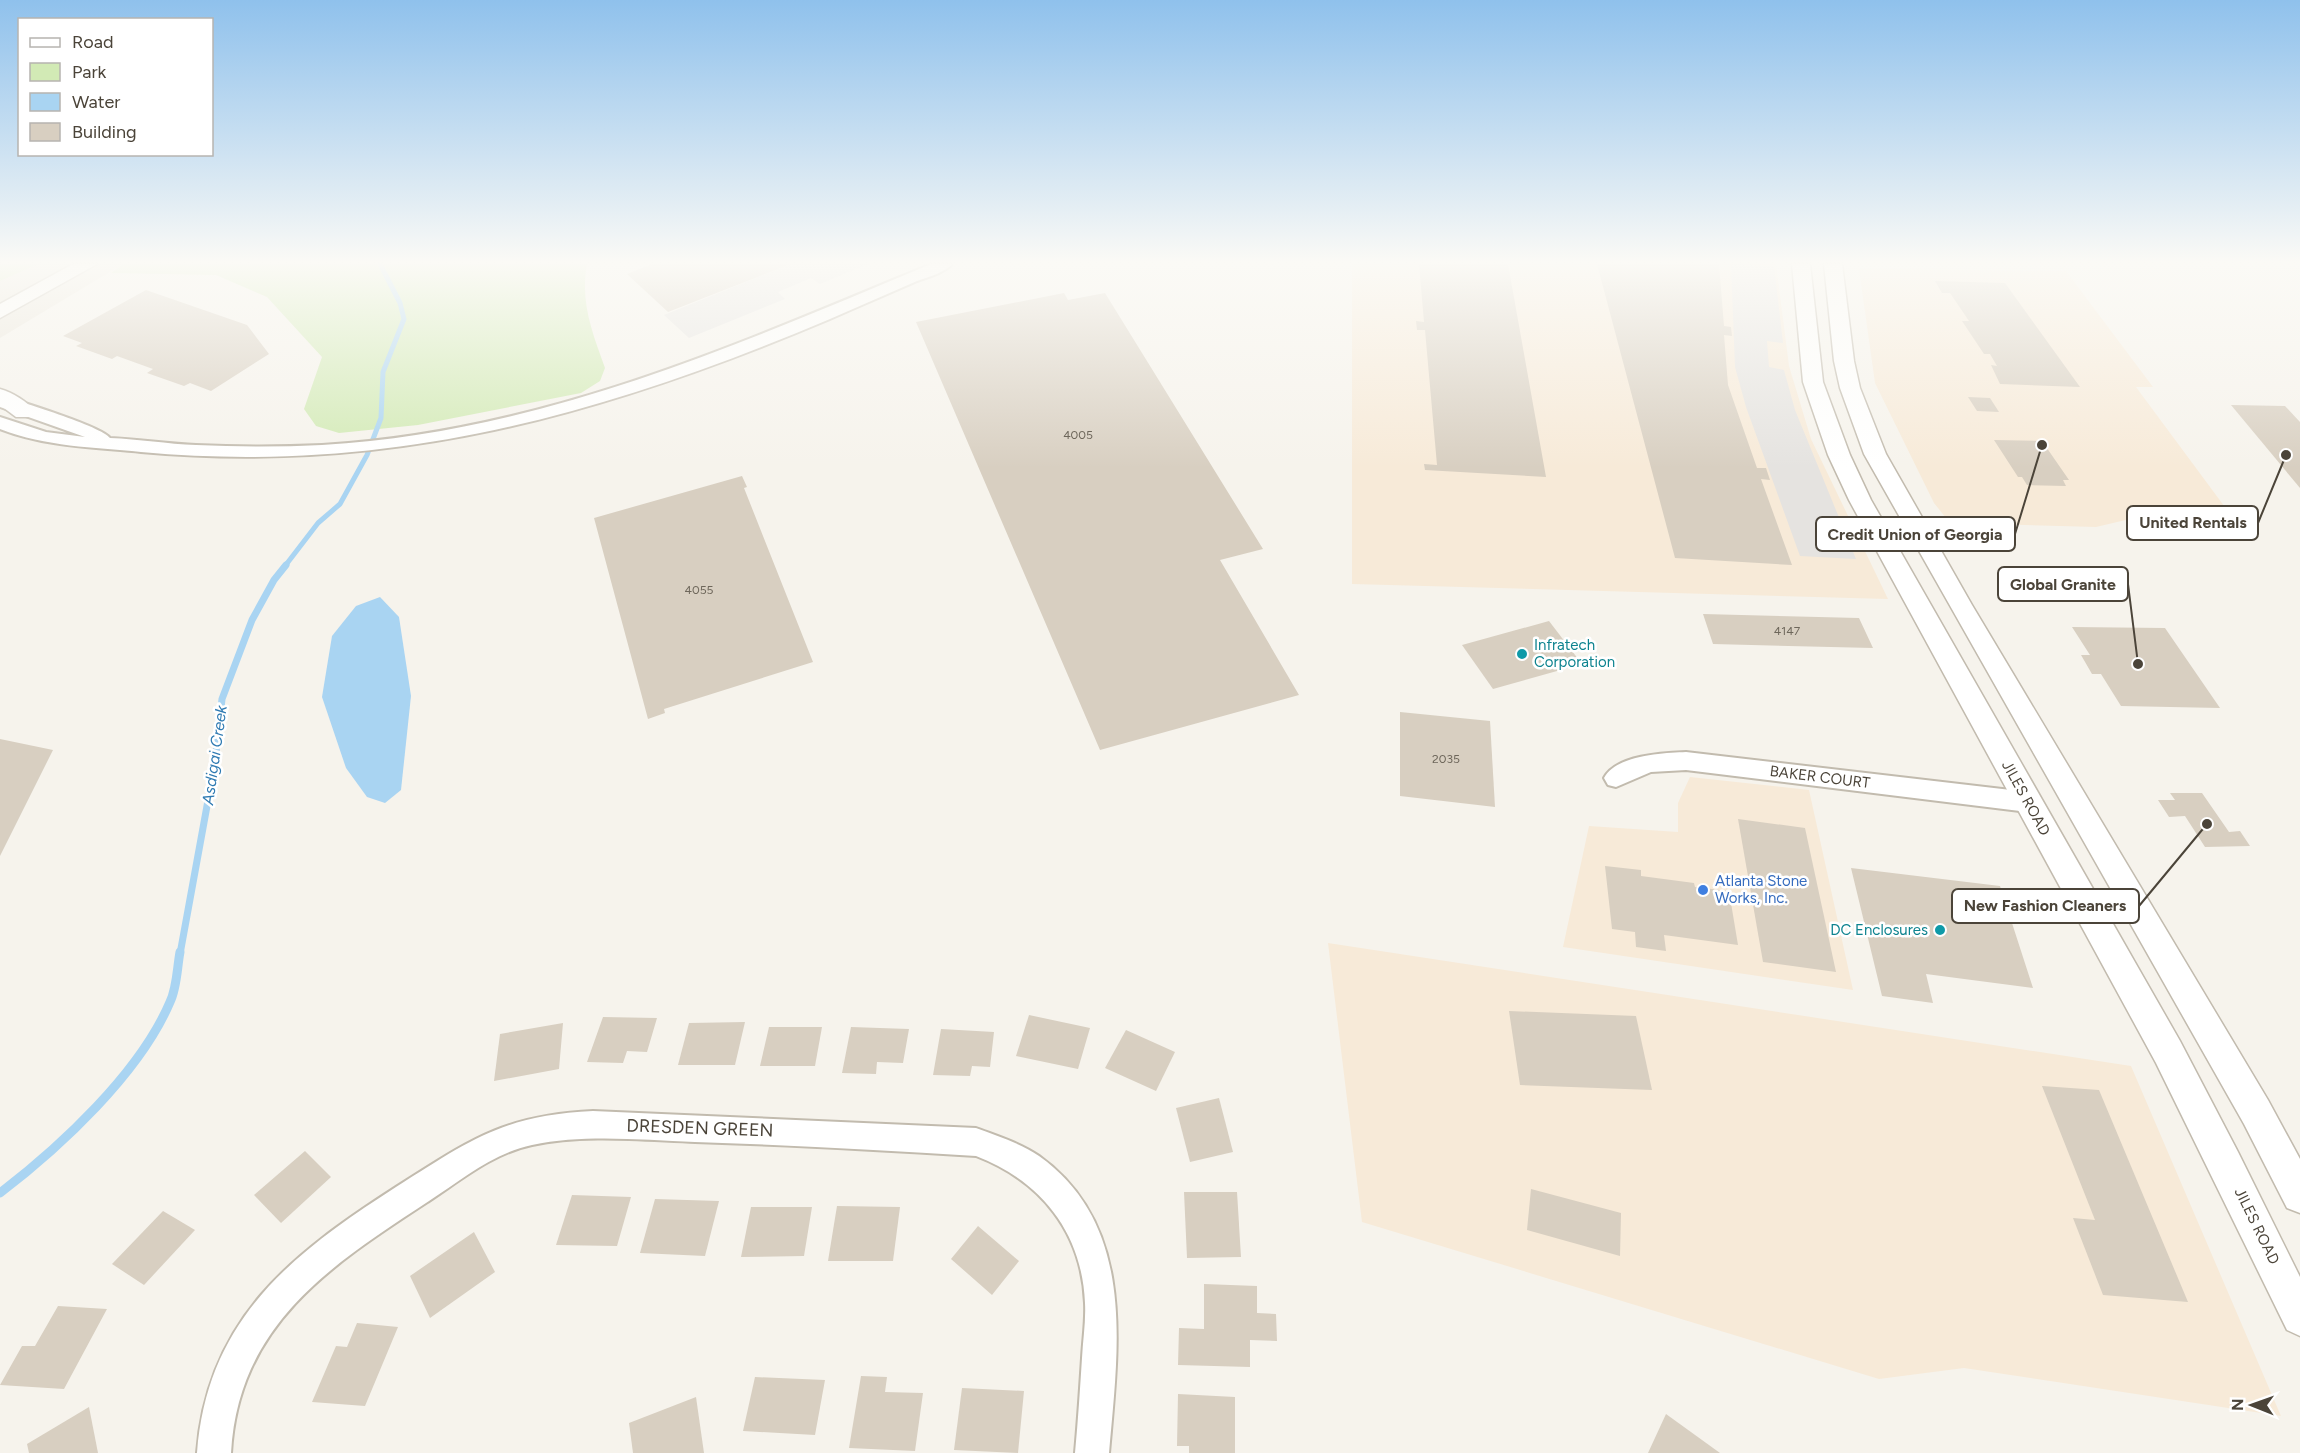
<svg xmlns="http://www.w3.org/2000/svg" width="2300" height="1453" font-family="Figtree,sans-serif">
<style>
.residential{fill:#eae5da}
.commercial{fill:#f7ead8}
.green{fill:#d2eab5}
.parking{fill:#e5e3e0}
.water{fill:#a9d4f2}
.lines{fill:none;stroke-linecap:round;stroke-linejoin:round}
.stream-far2{stroke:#a9d4f2;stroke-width:5}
.stream-far1{stroke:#a9d4f2;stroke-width:7}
.stream{stroke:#a9d4f2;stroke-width:9}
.building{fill:#d8cfc1}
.minor-casing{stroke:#c2bbae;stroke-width:4}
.tertiary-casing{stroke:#c2bbae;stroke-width:3}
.minor{fill:#fff;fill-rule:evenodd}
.tertiary{fill:#fff;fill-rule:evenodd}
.culture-dot{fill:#0f9aa8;stroke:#fff;stroke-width:2}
.shop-dot{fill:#3f7fe0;stroke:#fff;stroke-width:2}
.labels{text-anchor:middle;stroke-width:5;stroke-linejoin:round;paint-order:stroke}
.number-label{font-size:12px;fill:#6e675b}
.culture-label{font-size:15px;fill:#0d838f;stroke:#fff;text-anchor:start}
.street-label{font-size:15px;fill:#4b4439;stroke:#fff}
.shop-label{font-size:15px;fill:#366cbe;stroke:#fff;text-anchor:start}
.water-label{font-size:16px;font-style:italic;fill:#2e7ab2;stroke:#fff}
.near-street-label{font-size:18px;fill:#4b4439;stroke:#fff}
.leader{fill:none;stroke:#4b4439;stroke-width:2}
.callout-dot{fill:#4b4439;stroke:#fff;stroke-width:2}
.callout{fill:#fff;stroke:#4b4439;stroke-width:2}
.callout-label{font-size:16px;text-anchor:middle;font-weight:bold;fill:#4b4439}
</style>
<rect width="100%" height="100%" fill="#f6f3ec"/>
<path class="residential" d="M0 264H123L0 338Z"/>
<g class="commercial">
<path d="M1352 264H1776L1789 366 1811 439 1888 599 1352 584Z"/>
<path d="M1859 269 2066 271 2153 387H2136L2233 518 2147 515 2096 527 1950 523 1934 503 1875 383Z"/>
<path d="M1690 777 1809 790 1853 990 1563 947 1589 826 1678 832V803Z"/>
<path d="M1328 943 2131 1066 2281 1416 1964 1368 1879 1379 1362 1222Z"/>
</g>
<g class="green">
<path d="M0 264H38L0 281Z"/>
<path d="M123 264H587C580 302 592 332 605 368L600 381 581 393 418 425 339 433 316 426 304 409 322 357 267 297 216 275 111 273Z"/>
</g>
<g class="parking">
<path d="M791 264H868L820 284 811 278 778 292 785 299 689 338 664 315Z"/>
<path d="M1731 264 1774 266 1783 343 1767 341 1769 367 1784 370 1795 410 1856 559 1800 556 1746 407 1735 367Z"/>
</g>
<path class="water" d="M380 597 399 617 411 696 401 790 385 803 367 797 346 768 322 697 332 636 356 606Z"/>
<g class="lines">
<path class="stream-far2" d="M285 566 318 523 340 504 367 455 381 418 383 372 404 319 400 303 380 264"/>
<path class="stream-far1" d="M180 954 215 762 222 699 252 620 274 580 286 565"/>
<path class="stream" d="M0 1193C60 1147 140 1073 170 1002 177 988 177 968 180 952"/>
</g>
<g class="building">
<path d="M652 264H788V265L668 312 627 274Z"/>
<path d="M1419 264H1508L1546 477 1425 470 1424 464 1437 465 1425 330H1417L1416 321 1424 322Z"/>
<path d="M1597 264H1719L1724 326 1731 327 1732 336 1724 335 1728 385 1757 468H1766L1770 480 1761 479 1792 565 1675 558Z"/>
<path d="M1935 281 2005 283 2080 387 2000 384 1991 365 1997 366 1990 354H1984L1962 321H1969L1950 293H1942Z"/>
<path d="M146 290 247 325 269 354 211 391 190 383 184 386 147 373 153 369 117 356 112 359 76 346 82 343 63 336Z"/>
<path d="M1064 293 1068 300 1105 293 1263 549 1220 560 1299 695 1100 750 916 322Z"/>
<path d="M1968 397 1990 398 1999 412 1977 411Z"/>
<path d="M2231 405 2285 406 2300 422V488Z"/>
<path d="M1994 440 2042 441 2069 480H2063L2066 486 2027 485 2022 477H2018Z"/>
<path d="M742 476 747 487 744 488 813 662 664 709 665 713 648 719 594 518Z"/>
<path d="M1703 614 1859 618 1873 648 1713 644Z"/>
<path d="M1549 621 1582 664 1493 689 1462 645Z"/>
<path d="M2072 627 2165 628 2220 708 2121 706 2101 674H2092L2081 655H2090Z"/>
<path d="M1400 712 1490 721 1495 807 1400 796Z"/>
<path d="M0 739 53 750 0 856Z"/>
<path d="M2170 793H2202L2229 832 2240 831 2250 846 2205 847 2185 816 2169 817 2158 800H2175Z"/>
<path d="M1738 819 1805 828 1836 972 1763 962Z"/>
<path d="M1605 866 1641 870V876L1694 883 1695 887 1729 891 1738 945 1664 935 1666 951 1636 947 1635 932 1612 929Z"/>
<path d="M1851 868 2000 886 2033 988 1926 974 1933 1003 1882 996Z"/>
<path d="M1509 1011 1636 1016 1652 1090 1520 1085Z"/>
<path d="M1029 1015 1090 1028 1078 1069 1016 1056Z"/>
<path d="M603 1017 657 1018 647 1052 627 1051 623 1063 587 1062Z"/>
<path d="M745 1022 735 1065H678L689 1023Z"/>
<path d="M563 1023 559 1069 494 1081 500 1034Z"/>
<path d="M769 1027H822L815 1066H760Z"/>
<path d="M851 1027 909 1029 903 1063 877 1062 876 1074 842 1073Z"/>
<path d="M941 1029 994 1032 990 1067 972 1066 970 1076 933 1075Z"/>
<path d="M1126 1030 1175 1052 1156 1091 1105 1068Z"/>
<path d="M2042 1086 2099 1090 2188 1302 2103 1295 2073 1218 2095 1220Z"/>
<path d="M1219 1098 1233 1152 1190 1162 1176 1108Z"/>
<path d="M305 1151 331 1177 281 1223 254 1195Z"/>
<path d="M1531 1189 1621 1213 1620 1256 1527 1230Z"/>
<path d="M1184 1192H1237L1241 1257 1187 1258Z"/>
<path d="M572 1195 631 1197 617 1246 556 1245Z"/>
<path d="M655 1199 719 1201 705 1256 640 1253Z"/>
<path d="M837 1206 900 1207 893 1261H828Z"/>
<path d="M751 1207H812L804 1256 741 1257Z"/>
<path d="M163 1211 195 1230 144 1285 112 1264Z"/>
<path d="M978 1226 1019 1261 992 1295 951 1259Z"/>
<path d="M474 1232 495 1272 430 1318 410 1276Z"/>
<path d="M1204 1284 1257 1286V1313L1276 1314 1277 1341 1250 1340V1367L1178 1365 1179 1328 1204 1329Z"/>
<path d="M58 1306 107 1309 64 1389 0 1385 22 1346H35Z"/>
<path d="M357 1323 398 1327 365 1406 312 1402 336 1346 347 1347Z"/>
<path d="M861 1376 887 1377 885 1392 923 1393 915 1451 849 1448Z"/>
<path d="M755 1377 825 1380 815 1435 743 1431Z"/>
<path d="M962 1388 1024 1391 1018 1453 954 1450Z"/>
<path d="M1178 1394 1235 1397V1453H1189V1446H1177Z"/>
<path d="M696 1397 704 1453H633L629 1423Z"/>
<path d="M89 1407 98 1453H29L27 1444Z"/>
<path d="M1666 1414 1720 1453H1648Z"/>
</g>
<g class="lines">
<g class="minor-casing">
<g id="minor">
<path d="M931 264H952C944 273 928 277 917 281 888 294 859 306 830 319 602 415 391 475 141 452 92 447 47 447 0 429V417L46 432 85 437 0 407V396C17 400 103 427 110 438 139 439 167 444 196 445 238 447 280 447 322 445 541 432 732 347 931 264Z"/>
<path d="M1686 752 2028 792 2036 795 2040 802 2036 809 2028 812 1686 770 1651 772 1616 787 1608 785 1604 778C1616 755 1663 753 1686 752Z"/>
<path d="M593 1111 976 1128C997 1136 1020 1143 1039 1156 1137 1226 1118 1348 1109 1453H1075C1078 1421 1080 1389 1082 1358 1083 1339 1086 1321 1085 1303 1082 1232 1041 1181 976 1156 882 1150 789 1145 695 1142 641 1140 585 1134 532 1145 493 1153 461 1180 429 1201 331 1265 238 1325 231 1453H197C207 1319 292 1254 396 1187 469 1141 503 1115 593 1111Z"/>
</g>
</g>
<g class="tertiary-casing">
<g id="tertiary">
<path d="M73 264H97L0 318V304Z"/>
<path d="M1792 264H1810L1823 382 1850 455 1871 500 2180 1041 2238 1152 2300 1277V1336L2287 1330 2156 1063 1849 500 1828 455 1803 382Z"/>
<path d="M1824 264H1842L1854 361 1860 388 1886 454 1972 605 2268 1100 2300 1159V1213L2287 1208 2244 1124 1864 454 1840 388 1834 361Z"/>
<path d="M0 389C12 392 28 402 35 412L32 417H16L0 405Z"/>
</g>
</g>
<use href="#minor" class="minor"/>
<use href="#tertiary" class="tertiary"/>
</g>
<linearGradient id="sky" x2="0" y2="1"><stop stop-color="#8fc1ec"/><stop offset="0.56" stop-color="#fbfaf6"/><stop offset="1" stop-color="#fbfaf6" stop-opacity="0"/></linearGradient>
<rect width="2300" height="468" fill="url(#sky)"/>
<g class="culture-dot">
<circle cx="1522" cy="654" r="6"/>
<circle cx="1940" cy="930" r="6"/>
</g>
<circle class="shop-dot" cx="1703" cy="890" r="6"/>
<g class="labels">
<g class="number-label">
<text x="1078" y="439">4005</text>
<text x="699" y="594">4055</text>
<text x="1787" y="635">4147</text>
<text x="1446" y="763">2035</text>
</g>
<g class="culture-label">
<text x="1534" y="650">Infratech<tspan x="1534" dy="17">Corporation</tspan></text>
<text x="1928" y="935" text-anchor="end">DC Enclosures</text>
</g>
<g class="street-label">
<text transform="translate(1820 777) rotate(7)" y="5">BAKER COURT</text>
<text transform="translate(2026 798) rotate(61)" y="5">JILES ROAD</text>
<text transform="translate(2257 1226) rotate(64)" y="5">JILES ROAD</text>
</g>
<g class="shop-label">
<text x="1715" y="886">Atlanta Stone<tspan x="1715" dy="17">Works, Inc.</tspan></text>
</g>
<g class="water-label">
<text transform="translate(214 755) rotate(-82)" y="6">Asdigai Creek</text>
</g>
<g class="near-street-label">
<text transform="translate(700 1128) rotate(2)" y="6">DRESDEN GREEN</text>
</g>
</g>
<path class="leader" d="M2286 455L2258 523M2042 445L2015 534M2138 664L2128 584M2207 824L2139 906"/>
<g class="callout-dot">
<circle cx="2286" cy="455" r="6"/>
<circle cx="2042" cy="445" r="6"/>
<circle cx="2138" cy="664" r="6"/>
<circle cx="2207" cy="824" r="6"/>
</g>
<g class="callout">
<rect x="2127" y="506" width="131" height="34" rx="6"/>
<rect x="1816" y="517" width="199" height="34" rx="6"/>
<rect x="1998" y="567" width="130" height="34" rx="6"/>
<rect x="1952" y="889" width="187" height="34" rx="6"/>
</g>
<g class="callout-label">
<text x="2193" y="528">United Rentals</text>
<text x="1915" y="540">Credit Union of Georgia</text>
<text x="2063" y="590">Global Granite</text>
<text x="2045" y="911">New Fashion Cleaners</text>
</g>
<rect x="18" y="18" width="195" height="138" fill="#ffffff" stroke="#b7b4b0" stroke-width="1.5"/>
<rect x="30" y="38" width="30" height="9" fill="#ffffff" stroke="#b7b4b0" stroke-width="1.5"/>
<text x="72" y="48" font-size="18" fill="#4b4439">Road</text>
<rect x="30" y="63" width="30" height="18" fill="#d2eab5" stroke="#b7b4b0" stroke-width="1.5"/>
<text x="72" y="78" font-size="18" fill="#4b4439">Park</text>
<rect x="30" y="93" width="30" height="18" fill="#a9d4f2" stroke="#b7b4b0" stroke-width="1.5"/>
<text x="72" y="108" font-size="18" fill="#4b4439">Water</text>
<rect x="30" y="123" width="30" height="18" fill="#d8cfc1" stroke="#b7b4b0" stroke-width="1.5"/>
<text x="72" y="138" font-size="18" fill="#4b4439">Building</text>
<g transform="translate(2252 1405) rotate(271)" stroke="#ffffff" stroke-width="4.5" paint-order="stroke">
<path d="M0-4.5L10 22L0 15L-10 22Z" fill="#4b4439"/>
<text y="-9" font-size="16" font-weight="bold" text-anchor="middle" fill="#4b4439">N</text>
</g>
</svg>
